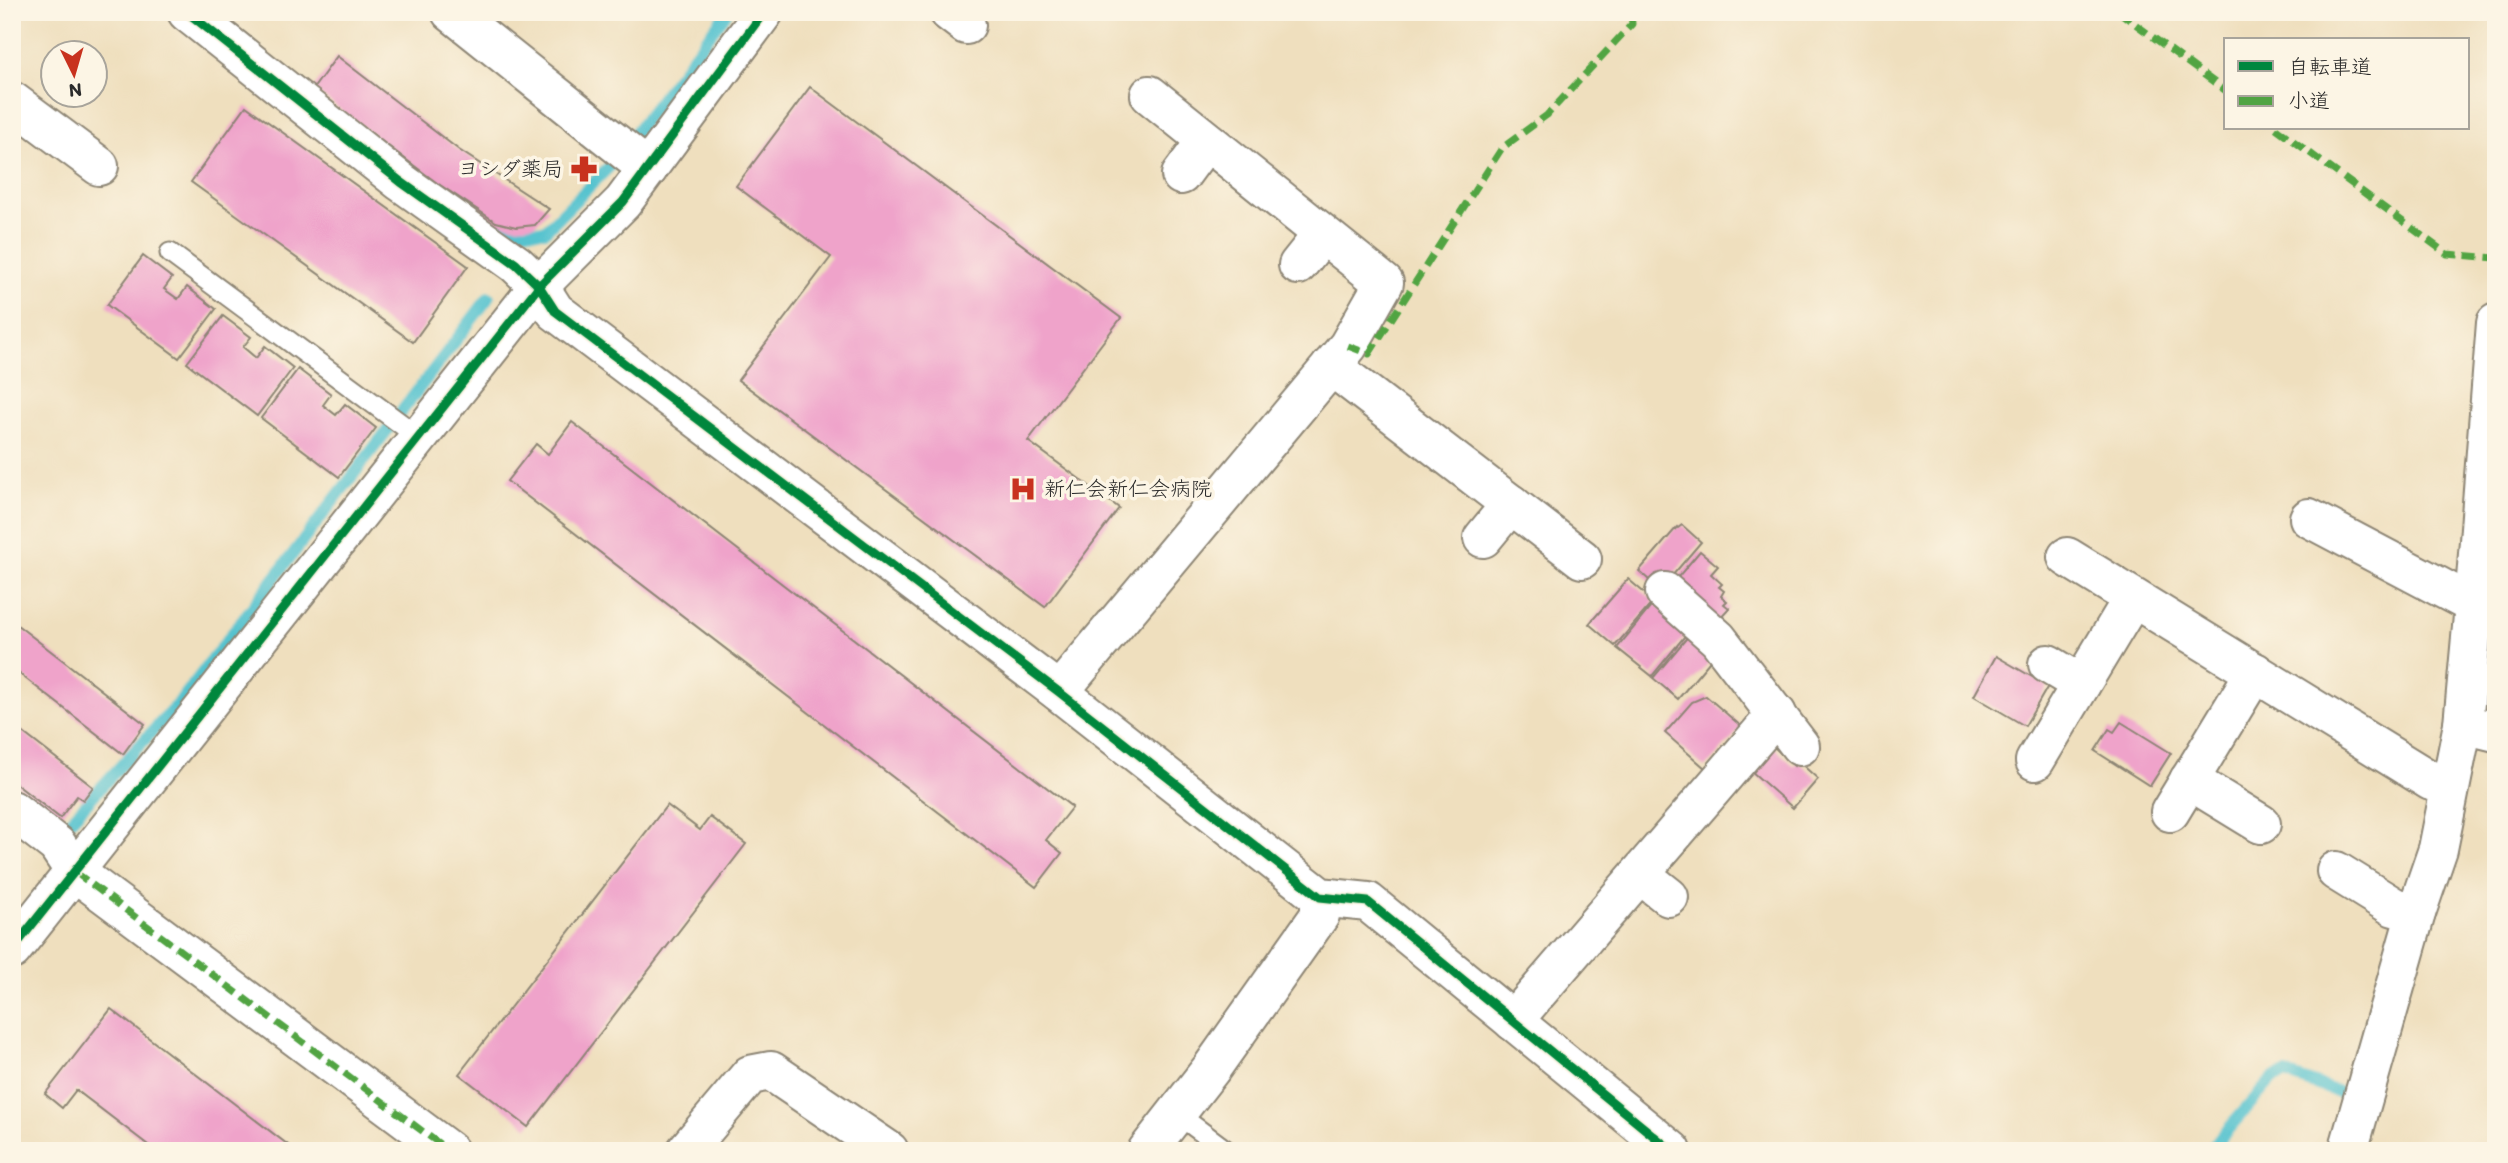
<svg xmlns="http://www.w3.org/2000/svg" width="2508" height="1163" font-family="Itim,'Klee One',sans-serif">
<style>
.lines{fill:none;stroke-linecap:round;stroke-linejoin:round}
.stream{stroke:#56c3cf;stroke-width:12}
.building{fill:#efa3ca}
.lane-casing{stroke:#8d8574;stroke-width:23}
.street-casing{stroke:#8d8574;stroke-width:42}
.lane{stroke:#fff;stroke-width:19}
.street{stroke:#fff;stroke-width:38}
.quiet{stroke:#51a443;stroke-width:7;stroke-dasharray:14 7;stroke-linecap:butt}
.cycleway-casing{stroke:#fcf5e5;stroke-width:13}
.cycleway{stroke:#00873e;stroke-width:9}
.labels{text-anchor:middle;stroke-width:7;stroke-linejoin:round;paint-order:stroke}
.poi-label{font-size:21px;fill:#2b2b2b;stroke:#fcf5e5;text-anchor:end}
</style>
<rect width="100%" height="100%" fill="#fcf5e5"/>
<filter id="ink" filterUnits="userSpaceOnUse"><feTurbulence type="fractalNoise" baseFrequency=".0143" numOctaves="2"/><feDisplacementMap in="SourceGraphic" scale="14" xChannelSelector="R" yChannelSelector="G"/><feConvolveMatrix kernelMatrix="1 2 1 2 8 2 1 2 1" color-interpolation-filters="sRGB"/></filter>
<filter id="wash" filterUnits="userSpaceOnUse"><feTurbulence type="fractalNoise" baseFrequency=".00686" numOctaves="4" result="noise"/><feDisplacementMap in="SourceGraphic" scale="28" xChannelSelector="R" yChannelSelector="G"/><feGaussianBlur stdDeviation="1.57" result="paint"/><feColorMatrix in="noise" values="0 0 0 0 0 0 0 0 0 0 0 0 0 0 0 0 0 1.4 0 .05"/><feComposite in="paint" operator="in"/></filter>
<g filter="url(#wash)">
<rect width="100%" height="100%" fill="#efdfbe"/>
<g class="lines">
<g class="stream">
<path d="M496 229 545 231 610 166 727 12"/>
<path d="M53 825 61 831 183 698 489 297"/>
<path d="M2209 1151 2273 1078 2286 1074 2344 1094"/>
</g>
</g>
<g id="blocks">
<g class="building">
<path d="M337 56 459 150 549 209 535 225 516 227 496 222 437 183 313 89Z"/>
<path d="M810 87 1121 318 1028 441 1119 508 1045 607 738 380 831 257 736 186Z"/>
<path d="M246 106 468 266 413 342 191 182Z"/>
<path d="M143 256 172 278 164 289 178 299 187 287 216 309 179 358 107 305Z"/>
<path d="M223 316 251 337 243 347 256 358 265 346 293 368 257 416 187 363Z"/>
<path d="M298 369 331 394 323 405 336 415 345 404 376 428 339 477 261 418Z"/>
<path d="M572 422 1072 807 1046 840 1062 853 1036 887 507 481 536 444 548 454Z"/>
<path d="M1682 525 1701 542 1660 590 1639 571 1677 527 1678 528Z"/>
<path d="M1700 551 1718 566 1711 574 1722 584 1719 587 1724 591 1721 596 1727 601 1724 604 1729 608 1717 621 1672 584Z"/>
<path d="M1628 579 1654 601 1615 646 1589 624Z"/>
<path d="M1654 603 1689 631 1652 676 1617 648Z"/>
<path d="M12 621 145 724 123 754 12 668Z"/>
<path d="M1690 634 1715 655 1678 699 1653 678Z"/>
<path d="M1996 656 2048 686 2025 726 1974 696Z"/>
<path d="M1706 696 1742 727 1705 768 1665 733 1692 702Z"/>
<path d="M2121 722 2171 753 2150 786 2095 751 2109 729 2114 732Z"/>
<path d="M12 724 93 787 83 800 77 796 60 818 12 781Z"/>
<path d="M1773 746 1794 766 1798 761 1818 779 1793 808 1751 771Z"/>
<path d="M667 805 700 830 710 817 746 844 528 1127 459 1074Z"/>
<path d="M111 1009 296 1151H156L76 1090 62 1108 45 1094Z"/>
</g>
</g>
</g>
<g filter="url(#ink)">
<use href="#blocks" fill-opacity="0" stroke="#8d8574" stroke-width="2"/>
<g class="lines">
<g class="lane-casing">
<g id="lane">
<path d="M170 253 420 438"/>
<path d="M1176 1113 1227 1151"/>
</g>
</g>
<g class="street-casing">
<g id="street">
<path d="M187 12 401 182 516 264 539 286 555 311 1059 692 1320 897 1368 902 1672 1151"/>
<path d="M451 12 648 169"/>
<path d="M949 12 966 25"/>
<path d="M12 101 99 166"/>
<path d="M1181 175 1206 141"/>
<path d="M1298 265 1322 235"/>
<path d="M1331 366 1582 559"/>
<path d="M2309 518 2474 605"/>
<path d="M1483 538 1511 504"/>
<path d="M2067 557 2431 781 2449 785"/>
<path d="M1665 592 1718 639 1800 746"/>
<path d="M2048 664 2081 684"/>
<path d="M1059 692 1348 346 1384 283 1150 95"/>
<path d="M2463 724 2496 732"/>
<path d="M2035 761 2133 598"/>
<path d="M2189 780 2261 824"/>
<path d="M12 810 57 845 75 872 449 1151"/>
<path d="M2170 812 2255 672"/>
<path d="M2336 871 2394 907 2416 913"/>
<path d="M1640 874 1669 897"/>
<path d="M12 950 539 286 623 202 764 12"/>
<path d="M1513 1021 1777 714"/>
<path d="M686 1151 750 1075 771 1071 889 1151"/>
<path d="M1147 1151 1211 1069 1320 915V897"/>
<path d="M2348 1151 2416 913 2438 849 2463 724 2474 605 2496 323"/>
</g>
</g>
<use href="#lane" class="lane"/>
<use href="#street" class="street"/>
<g class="quiet">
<path d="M2119 12 2226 91"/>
<path d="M2276 128 2447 254 2496 258"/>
<path d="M1348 346 1369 354 1502 148 1547 115 1632 24 1631 12"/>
<path d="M75 872 449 1151"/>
</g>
<g class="cycleway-casing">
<g id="cycleway">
<path d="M187 12 401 182 516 264 539 286 555 311 1059 692 1320 897 1368 902 1672 1151"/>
<path d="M12 950 539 286 623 202 764 12"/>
</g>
</g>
<use href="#cycleway" class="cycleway"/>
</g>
</g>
<defs>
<g id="pharmacy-bare" transform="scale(2.1)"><path d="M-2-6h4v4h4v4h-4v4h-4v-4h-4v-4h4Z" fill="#c8321e" stroke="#fcf5e5" stroke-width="2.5" paint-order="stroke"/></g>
<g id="hospital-bare" transform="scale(2.1)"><path d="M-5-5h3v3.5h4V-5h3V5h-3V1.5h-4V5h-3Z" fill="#c8321e" stroke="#fcf5e5" stroke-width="2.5" paint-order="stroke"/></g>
</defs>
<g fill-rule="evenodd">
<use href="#pharmacy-bare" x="584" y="169"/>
<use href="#hospital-bare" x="1023" y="489"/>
</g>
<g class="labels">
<g class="poi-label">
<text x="563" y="176">ヨシダ薬局</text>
<text x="1044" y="496" text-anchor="start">新仁会新仁会病院</text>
</g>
</g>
<rect width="2508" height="1163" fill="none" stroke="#fcf5e5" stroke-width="42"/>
<rect x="2224" y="38" width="245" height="91" fill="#fcf5e5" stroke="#a8a49b" stroke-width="2"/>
<rect x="2238" y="61" width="35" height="10" fill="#00873e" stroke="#a8a49b" stroke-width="2"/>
<text x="2288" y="74" font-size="21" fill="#2b2b2b">自転車道</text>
<rect x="2238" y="96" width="35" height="10" fill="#51a443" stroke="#a8a49b" stroke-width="2"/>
<text x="2288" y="108" font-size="21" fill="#2b2b2b">小道</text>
<g transform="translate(74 74) rotate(175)"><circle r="33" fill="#fcf5e5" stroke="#a8a49b" stroke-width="2"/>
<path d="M0-5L12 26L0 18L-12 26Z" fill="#c8321e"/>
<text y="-10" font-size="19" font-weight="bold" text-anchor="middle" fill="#2b2b2b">N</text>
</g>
</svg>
